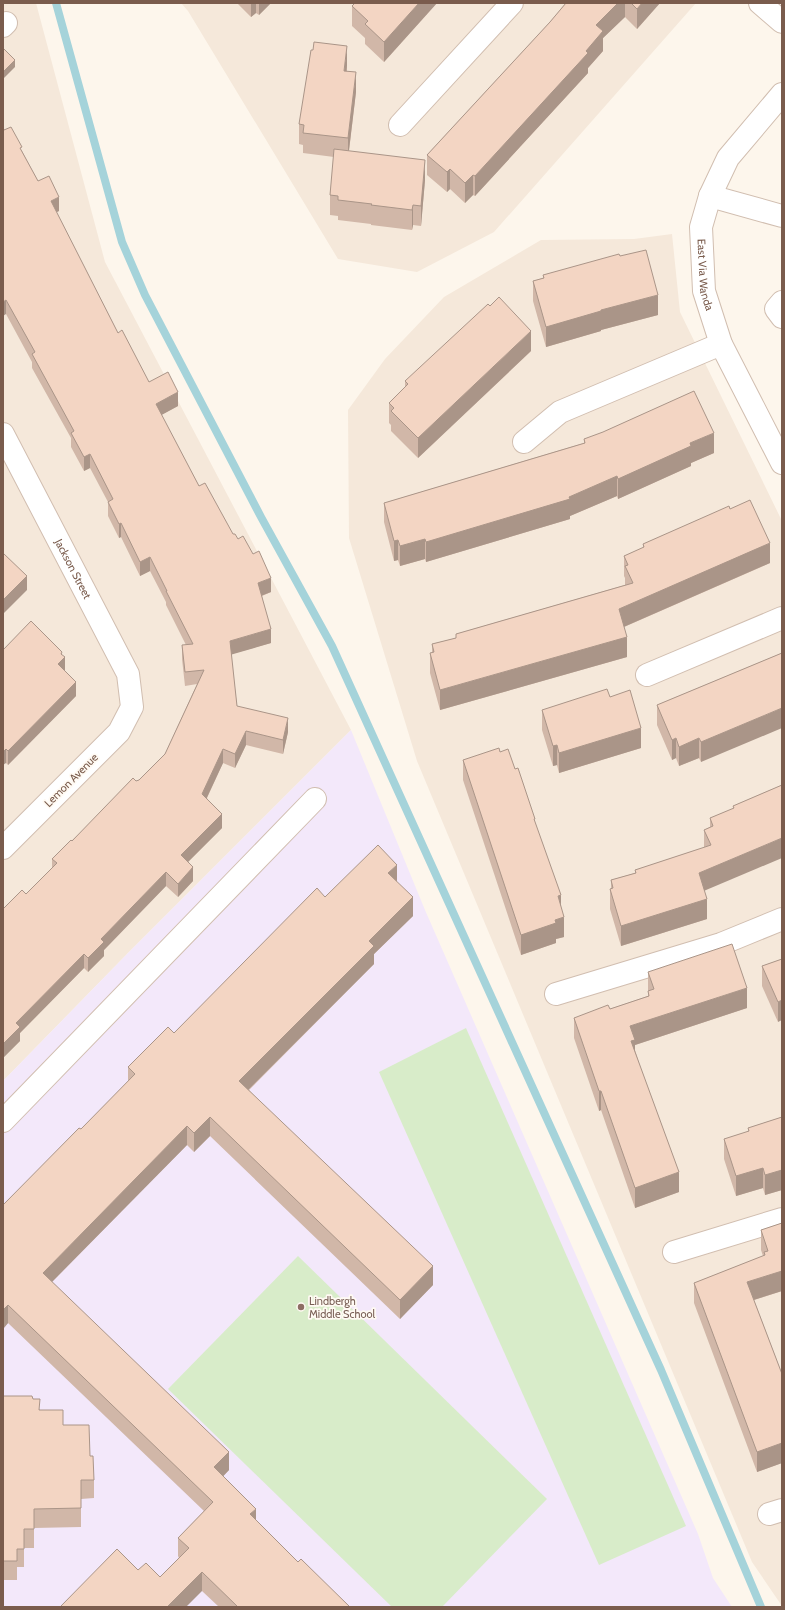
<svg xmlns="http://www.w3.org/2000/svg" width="785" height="1610" font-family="Cabin,sans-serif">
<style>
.residential{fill:#f5e8da}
.education{fill:#f3e8fa}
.green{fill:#d8ecc9}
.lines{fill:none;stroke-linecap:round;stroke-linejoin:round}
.stream{stroke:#a5d3da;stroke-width:8}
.minor-casing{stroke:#d1beb0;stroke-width:24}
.minor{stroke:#fff;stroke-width:22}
.wall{fill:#d1b7a8}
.shaded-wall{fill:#aa9588}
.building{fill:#f3d5c3;stroke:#aa9588}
.education-dot{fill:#8d6e63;stroke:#fffaf3;stroke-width:1.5}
.labels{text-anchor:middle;stroke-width:3.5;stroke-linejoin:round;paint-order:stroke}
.street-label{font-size:11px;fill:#7a5c4d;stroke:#fffaf3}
.education-label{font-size:11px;fill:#785e54;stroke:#fffaf3;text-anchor:start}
</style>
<rect width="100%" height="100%" fill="#fdf6ec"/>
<g class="residential">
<path d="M3 3H36L105 262 351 730 128 953 3 1081Z"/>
<path d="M181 3H696L494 232 417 272 338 259 188 11Z"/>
<path d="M672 234 680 312 782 521V1606L752 1562 417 761 349 538 348 410 385 359 444 297 541 240 634 239Z"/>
</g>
<path class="education" d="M351 730 425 910 698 1534 713 1578 732 1607H3V1081L128 953Z"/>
<g class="green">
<path d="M466 1028 686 1526 599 1565 379 1072Z"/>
<path d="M298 1256 547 1499 442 1607H392L168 1389Z"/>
</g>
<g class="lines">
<path class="stream" d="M56 3 122 242 145 295 261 517 332 646 661 1370 761 1607"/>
<g class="minor-casing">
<g id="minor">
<path d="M760 3 782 22"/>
<path d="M3 26 6 23"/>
<path id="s1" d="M782 94 728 158 710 196 701 227 704 291 721 344 782 463"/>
<path d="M400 125 512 3"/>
<path d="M710 196 782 216"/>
<path d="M782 302 776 309 782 317"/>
<path id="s2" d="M3 434 128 674 132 707 119 732 3 848"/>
<path d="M524 442 560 412 721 344"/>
<path d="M647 675 782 618"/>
<path d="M556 994 721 944 782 919"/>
<path d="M3 1121 315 799"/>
<path d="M674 1252 782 1219"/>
<path d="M769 1514 782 1510"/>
</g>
</g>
<use href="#minor" class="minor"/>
</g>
<g class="wall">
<path d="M237 3H271L259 15 256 13 251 17Z"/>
<path d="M355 3H437L384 62 365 44V38L352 26V6Z"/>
<path d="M566 3H660L637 29 625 17 603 38V51L588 68V73L475 196 473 195 465 203 450 189 447 192 427 175V155L550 22Z"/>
<path d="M347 66V71L356 92 349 151 425 180 421 226 413 225 412 230 371 225V224L338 220V216L330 215V195L334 157 303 153V145L299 144V124Z"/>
<path d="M4 130 22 151 38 181 59 211 56 212 118 333 149 382 178 406 161 415 199 486 233 534 271 592 262 596 271 643 231 654 237 706 288 732 283 754 246 745 235 768 223 763 207 798 222 828 188 862 193 881 178 897 166 886 104 950V956L88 972 84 968 20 1033V1041L3 1058 26 894 52 868V859L136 781 139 780 165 754 197 684 185 686 182 659V645H186L166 605V602L150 571 140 576 121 537 119 538 108 516V502L90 468 84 471 71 447V438L32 368V362L6 314Z"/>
<path d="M620 256 658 315 601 330V331L546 347 533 301V281L543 278V275Z"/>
<path d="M531 351 418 458 391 431V425L389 423V403L405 387V381Z"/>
<path d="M584 439 714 453 691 463V466L618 499 617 496 570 516V519L426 562 425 559 400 566 398 560 394 561 384 522V503L584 443Z"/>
<path d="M730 509 770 563 624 627 627 657 440 710 430 673V653H432V644L456 638V634L625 585V578L624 576V556L643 548V544Z"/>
<path d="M3 650 62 655 65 671 76 696 8 765 6 763Z"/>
<path d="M782 653 701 762 699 758 679 766 676 758 672 760 657 725V705Z"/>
<path d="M610 697 641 748 559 773 557 765 553 766 542 730V710Z"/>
<path d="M500 752 515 769 535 823 561 907 564 937 556 939V943L521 955 463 780V760Z"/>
<path d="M782 785 704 891 707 919 621 946 610 909V889H611V880L635 873V870L704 848V830L710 827V818L733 809V806Z"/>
<path d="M397 882 413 916 374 954V964L249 1090 433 1285 400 1319 210 1136 194 1152 187 1145 52 1282 229 1470 223 1476 256 1520 298 1562 350 1607H219L202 1591 138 1570 160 1577 179 1558 178 1556V1538L204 1511 8 1323 3 1329V1205L81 1129 128 1082V1067L174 1033 325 897Z"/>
<path d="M782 959 778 1022 762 986V966Z"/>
<path d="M648 972 747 1008 635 1045V1050L679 1192 635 1208 601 1110 599 1111 574 1038V1018L610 1009 648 996Z"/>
<path d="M782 1117V1190L765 1195 763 1188 736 1196 724 1159V1139L748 1132V1128Z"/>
<path d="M782 1223V1291L754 1300 782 1374V1463L757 1472 694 1303V1283L763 1256 761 1250V1230Z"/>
<path d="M3 1396 33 1399 40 1410 63 1425 90 1456 94 1480V1498L81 1499V1527L34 1528V1548H24V1567H17V1580H3Z"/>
</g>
<g class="shaded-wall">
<path d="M251 3H256V13L251 17Z"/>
<path d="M259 3H271L259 15Z"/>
<path d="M419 3H437L384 62V42Z"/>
<path d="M618 3H625V17L603 38V51L588 68V73L475 196V176L586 51 596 25Z"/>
<path d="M642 3H660L637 29V9Z"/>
<path d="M347 46V66L344 91V71Z"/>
<path d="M15 60V67L3 79V72Z"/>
<path d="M356 72V92L348 158V138Z"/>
<path d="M425 160V180L421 226V206Z"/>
<path d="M450 169V189L447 192V172Z"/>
<path d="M473 175V195L465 203V183Z"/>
<path d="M59 197V211L51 215V201Z"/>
<path d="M413 205V225L412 230V210Z"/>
<path d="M658 295V315L601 330V331L546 347V327L601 310Z"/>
<path d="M6 300V314L3 316V302Z"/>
<path d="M531 331V351L418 458V438Z"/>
<path d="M178 392V406L156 418V404Z"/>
<path d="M714 433V453L691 463V466L618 499V479L690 443Z"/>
<path d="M90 454V468L84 471V457Z"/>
<path d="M617 476V496L570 516V519L426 562V542L569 497Z"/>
<path d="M121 523V537L119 538V524Z"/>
<path d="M425 539V559L400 566V546Z"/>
<path d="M398 540V560L394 561V541Z"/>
<path d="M770 543V563L619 629V609Z"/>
<path d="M150 557V571L140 576V562Z"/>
<path d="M27 576V590L3 614V600Z"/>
<path d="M271 578V592L258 597V583Z"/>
<path d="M271 629V643L230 655V641Z"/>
<path d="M627 637V657L440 710V690Z"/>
<path d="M62 652V660L65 657V671L58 664 61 654Z"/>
<path d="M76 682V696L8 765V751Z"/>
<path d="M782 708V728L701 762V742Z"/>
<path d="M288 718V732L283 754V740Z"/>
<path d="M641 728V748L559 773V753Z"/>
<path d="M246 731V745L235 768V754Z"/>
<path d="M676 738V758L672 760V740Z"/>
<path d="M699 738V758L679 766V747Z"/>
<path d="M557 745V765L553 766V746Z"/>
<path d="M6 749V763L3 765V752Z"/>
<path d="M223 749V763L202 808V794Z"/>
<path d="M222 814V828L181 869V855Z"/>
<path d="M782 838V858L699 893V873Z"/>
<path d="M397 865V883L388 873Z"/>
<path d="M193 867V881L178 897V884Z"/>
<path d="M166 872V886L104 950V956L88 972V958L101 939Z"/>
<path d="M561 895V915L558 896Z"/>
<path d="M413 897V916L374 954V964L239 1099V1081L369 941Z"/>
<path d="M707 899V919L621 946V926Z"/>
<path d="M564 917V937L556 939V943L521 955V935L555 920Z"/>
<path d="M84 954V968L20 1033V1041L3 1058V1044L16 1023Z"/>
<path d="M747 988V1008L635 1045V1060L631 1061 630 1026Z"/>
<path d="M782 1000V1020L778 1022V1002Z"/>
<path d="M599 1091H601V1110L599 1111Z"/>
<path d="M210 1117V1136L194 1152V1133Z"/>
<path d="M187 1126V1145L43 1291V1273Z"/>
<path d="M763 1168V1188L736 1196V1176Z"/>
<path d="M782 1170V1190L765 1195V1175Z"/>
<path d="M679 1172V1192L635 1208V1188Z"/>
<path d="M433 1266V1285L400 1319V1300Z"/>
<path d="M782 1271V1291L747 1302V1282Z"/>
<path d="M8 1305V1323L3 1329V1310Z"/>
<path d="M782 1443V1463L757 1472V1452Z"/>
<path d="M229 1452V1470L214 1486V1467Z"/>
<path d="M256 1509V1527L250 1514Z"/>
<path d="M202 1572V1591L186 1607H168V1606Z"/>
</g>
<g class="building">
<path d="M355 3H419L384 42 365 24 368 21 352 6Z"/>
<path d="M566 3H618L596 25 603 31 586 51 588 53 475 176 473 175 465 183 450 169 447 172 427 155 550 22Z"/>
<path d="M631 3H642L637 9Z"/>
<path d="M314 42 347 46 344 71 356 72 348 138 303 133 304 125 299 124 311 50H313Z"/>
<path d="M3 48 15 60 3 72Z"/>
<path d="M3 127 4 130 11 127 22 147 20 148 38 181 49 176 59 197 51 201 118 333 122 330 149 382 168 372 178 392 156 404 199 486 205 483 233 534H235L238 539 243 536 253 554 259 551 271 578 258 583 271 629 230 641 237 706 288 718 283 740 246 731 235 754 223 749 202 794 222 814 181 855 193 867 178 884 166 872 101 939 104 942 88 958 84 954 16 1023 20 1027 3 1044V909L22 890 26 894 57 863 52 859 71 840 72 841 133 778 136 781 139 780 165 754 204 670 185 672 182 645 193 644 166 591H167L150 557 140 562 121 523 119 524 108 502 113 499 90 454 84 457 71 433 74 431 32 354 35 352 6 300 3 302Z"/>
<path d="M334 149 425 160 421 206 413 205 412 210 371 205 372 204 338 200V196L330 195Z"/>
<path d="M646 250 658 295 601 310V311L546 327 533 281 544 278 543 275 619 254 620 256Z"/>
<path d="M499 297 531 331 418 438 391 411 394 408 389 403 408 384 405 381 488 304 490 306Z"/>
<path d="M694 391 714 433 690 443 691 446 618 479 617 476 569 497 570 499 426 542 425 539 400 546 398 540 394 541 384 503 585 443 584 439 603 432Z"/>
<path d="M750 500 770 543 619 609 627 637 440 690 430 653 434 652 432 644 456 638V634L633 583 625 566 628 565 624 556 644 547 643 544 711 514 729 506 730 509Z"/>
<path d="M3 553 27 576 3 600Z"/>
<path d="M31 621 62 652 61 654 65 657 58 664 76 682 8 751 6 749 3 752V650Z"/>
<path d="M782 653V708L701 742 699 738 679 747 676 738 672 740 657 705Z"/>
<path d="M607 689 610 697 630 690 641 728 559 753 557 745 553 746 542 710Z"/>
<path d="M499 748 500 752 508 749 515 769 518 768 535 819H534L561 895 558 896 564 917 555 920 556 923 521 935 463 760Z"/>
<path d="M782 785V838L699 873 707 899 621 926 610 889 613 888 611 880 636 873 635 870 711 845 704 830 713 826 710 818 734 808 733 806Z"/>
<path d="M378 845 397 865 388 873 413 897 369 941 374 946 239 1081 433 1266 400 1300 210 1117 194 1133 187 1126 43 1273 229 1452 214 1467 256 1509 250 1514 298 1562 301 1559 350 1607H238L202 1572 168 1606 169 1607H60L117 1549 138 1570 146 1563 160 1577 189 1548 178 1538 213 1502 8 1305 3 1310V1205L79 1128 81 1129 135 1074 128 1067 168 1027 174 1033 317 888 325 897Z"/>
<path d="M732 944 747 988 630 1026 635 1040 631 1041 679 1172 635 1188 601 1091H599L574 1018 608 1005 610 1009 649 996 648 991 654 989 648 972Z"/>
<path d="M782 959V1000L778 1002 762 966Z"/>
<path d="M782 1117V1170L765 1175 763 1168 736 1176 724 1139 749 1131 748 1128Z"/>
<path d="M782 1223V1271L747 1282 782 1374V1443L757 1452 694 1283 765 1255 764 1252 768 1251 761 1230Z"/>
<path d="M3 1396H32L33 1399H40L39 1410H63V1425H89L90 1456H93L94 1480H81V1508L34 1509V1529H24V1549H17V1561H3Z"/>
</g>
<circle class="education-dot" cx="301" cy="1307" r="4"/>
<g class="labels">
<g class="street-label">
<text dy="4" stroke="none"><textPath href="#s1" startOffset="206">East Via Wanda</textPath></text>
<text dy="4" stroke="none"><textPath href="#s2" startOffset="152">Jackson Street</textPath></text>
<text transform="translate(71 780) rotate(-45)" y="4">Lemon Avenue</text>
</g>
<g class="education-label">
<text x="309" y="1305">Lindbergh<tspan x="309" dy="13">Middle School</tspan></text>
</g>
</g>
<rect width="785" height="1610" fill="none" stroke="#7a5c4d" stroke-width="8"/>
</svg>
